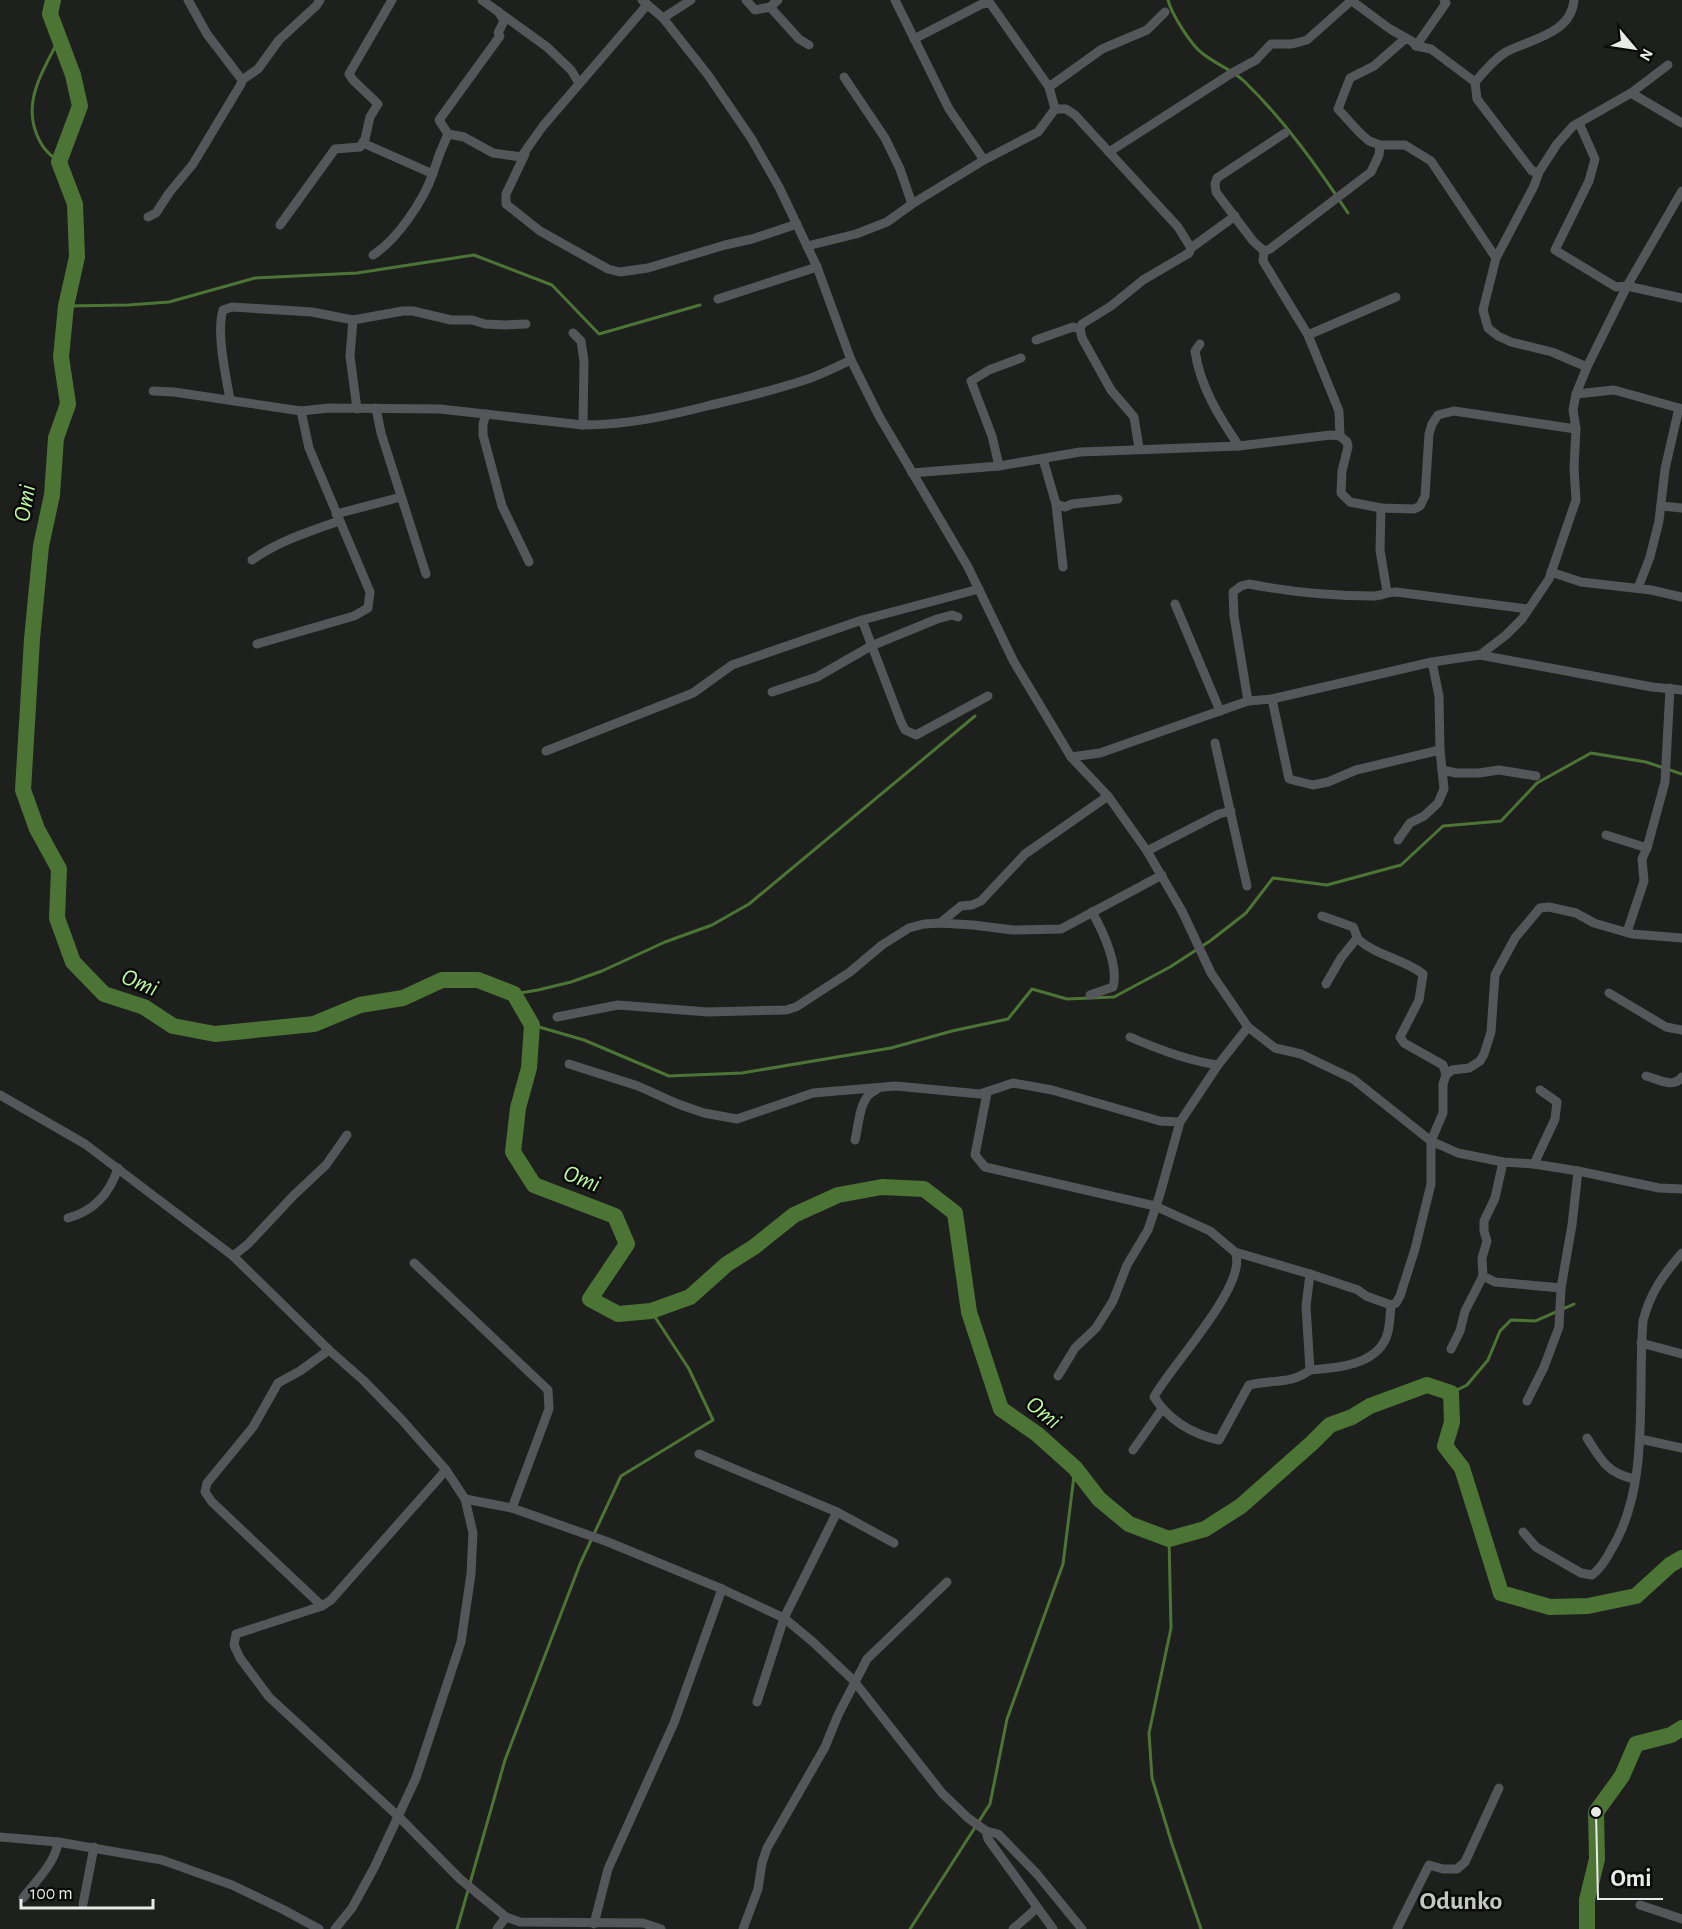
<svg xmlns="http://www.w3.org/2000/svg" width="1682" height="1929" font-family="'Alegreya Sans',sans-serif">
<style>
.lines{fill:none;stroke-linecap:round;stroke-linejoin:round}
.stream{stroke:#4c7435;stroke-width:3}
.river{stroke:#4c7435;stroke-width:16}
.minor{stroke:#555659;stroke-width:9}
.labels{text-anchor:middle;stroke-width:5;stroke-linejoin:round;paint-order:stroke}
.water-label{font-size:24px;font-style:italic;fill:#bcf89d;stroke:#080908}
.quarter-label{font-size:26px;font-weight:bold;fill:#c3c8c1;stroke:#080908}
.leader{fill:none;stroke:#e8ebe7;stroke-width:2}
.callout-dot{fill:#e8ebe7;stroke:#080908;stroke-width:2}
.callout-label{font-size:24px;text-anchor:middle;font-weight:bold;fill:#e8ebe7;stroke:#080908;stroke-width:5;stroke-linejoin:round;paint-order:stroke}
</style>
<rect width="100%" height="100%" fill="#1d201c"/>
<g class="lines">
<g class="stream">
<path d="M1168 0C1171 13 1191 45 1202 53 1215 64 1231 69 1244 81 1284 120 1317 166 1348 213"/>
<path d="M58 41C41 75 19 107 42 145 46 152 53 157 59 162"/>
<path d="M66 306 128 305 169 302 255 278 357 273 474 255 552 285 599 334 700 305"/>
<path d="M514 994 538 990 571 982 602 971 665 942 712 925 749 904 975 716"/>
<path d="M532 1025 584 1040 669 1076 742 1073 891 1048 952 1031 1008 1019 1032 989 1067 999 1114 997 1170 967 1210 941 1246 913 1273 878 1327 885 1401 865 1443 826 1501 821 1537 783 1591 753 1646 762 1682 774"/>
<path d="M1451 1393 1467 1385 1488 1360 1500 1331 1511 1320 1535 1321 1574 1304"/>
<path d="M1169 1539 1171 1628 1149 1733 1152 1778 1172 1844 1201 1929"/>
<path d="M457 1929 505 1760 580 1564 621 1476 713 1420 689 1369 651 1311"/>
<path d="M910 1929 990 1804 1007 1719 1063 1564 1075 1468"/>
</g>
<g class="river">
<path d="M53 0 50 14 73 75 80 106 59 162 75 204 77 257 66 306 61 357 68 404 56 438 52 495 41 546 32 639 23 790 37 829 59 869 57 918 73 962 104 994 144 1007 173 1026 215 1034 314 1024 360 1005 403 998 442 980H478L514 994 532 1025 529 1068 518 1108 513 1152 534 1185 615 1216 627 1244 590 1299 618 1314 651 1311 690 1297 727 1264 754 1247 794 1215 838 1195 882 1187 924 1189 955 1213 969 1312 1001 1409 1037 1434 1075 1468 1099 1499 1129 1524 1169 1539 1205 1529 1241 1506 1312 1443 1330 1425 1352 1417 1370 1406 1427 1385 1451 1393 1452 1422 1445 1446 1462 1468 1501 1593 1550 1607 1588 1606 1636 1596 1670 1565 1682 1558"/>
<path d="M1587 1929V1900L1597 1859 1596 1812 1622 1776 1636 1744 1671 1735 1682 1728"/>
</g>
<g class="minor">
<path d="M188 0 207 34 242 80"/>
<path d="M482 0 547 47 571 70 579 83"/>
<path d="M642 0 663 18 708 75 751 138 779 187 817 267 851 360 879 416 968 567 1014 662 1071 757 1108 796 1147 851 1182 911 1211 973 1248 1027 1275 1048 1301 1054 1353 1079 1431 1141 1458 1153 1503 1162 1534 1164 1578 1171 1659 1188 1682 1189"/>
<path d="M746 0 755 10 770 7 778 0"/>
<path d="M895 0 949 109 984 160"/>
<path d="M1352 1 1390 29 1413 42 1416 46 1431 49 1475 82"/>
<path d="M770 7 799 39 809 45"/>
<path d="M663 18 691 0"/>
<path d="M1406 38 1374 66 1350 78 1338 109 1359 132 1369 141 1380 145H1405L1431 161 1496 258"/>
<path d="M914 39 982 4 990 3 1049 87"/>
<path d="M1416 46 1446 3 1444 0"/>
<path d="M844 77 885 138 900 169 912 204"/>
<path d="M1631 93 1682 123"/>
<path d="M1055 109H1066L1075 115 1178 227 1191 248"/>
<path d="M1579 123 1595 159 1589 181 1555 250 1616 287 1627 286 1682 298"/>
<path d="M448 134 439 120 500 36 498 33 504 21 498 11"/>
<path d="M363 143 433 174"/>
<path d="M1109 152 1232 73 1256 60 1271 44H1292L1307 40 1352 0"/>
<path d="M525 154 506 194V204L540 231 608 269 620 272 648 268 725 245 752 239 797 224"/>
<path d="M1539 172 1532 171 1477 99 1475 82C1484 72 1494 59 1506 52 1531 39 1571 34 1574 0"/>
<path d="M148 217 156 213 169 193 193 164 241 84 242 80 258 69 279 40 316 6 320 0"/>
<path d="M280 225 335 149 360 147 365 139 370 117 378 104 353 80 349 74 392 0"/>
<path d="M807 246 856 234 887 222 912 204 984 160 1038 132 1055 109 1049 87 1102 49 1147 30 1165 12"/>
<path d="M1264 251 1263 261 1308 335 1339 411 1340 436"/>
<path d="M1264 251 1253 241 1216 192 1215 184 1217 178 1285 133"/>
<path d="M1264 251 1270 249 1371 172 1379 155 1380 145"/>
<path d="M373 255C397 240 424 200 433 173 437 160 442 147 448 134L464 137 493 153 521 157 543 126 647 5"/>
<path d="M718 299 817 267"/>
<path d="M353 320 350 356 357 409"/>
<path d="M573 333 581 341 584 361 583 425"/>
<path d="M1308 335 1396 297"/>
<path d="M1036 340 1073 327 1080 329"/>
<path d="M1200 344 1195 351C1200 386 1219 417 1239 446"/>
<path d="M1587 367 1552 352 1511 342 1498 336 1488 328 1483 310 1496 258 1534 186 1539 172 1557 144 1573 126 1631 93 1668 65"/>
<path d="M153 391 174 392 301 411 329 408 440 409 583 425C627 425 668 416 711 405 742 398 774 390 805 380 821 375 836 367 851 360"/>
<path d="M1576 394 1614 390 1682 409"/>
<path d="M230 400C226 376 216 333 223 310L232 307 312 312 353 320 403 311H413L451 320H472L485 324 505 325 526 324"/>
<path d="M376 408 381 433 426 574"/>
<path d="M486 414 483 424V435L502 506 529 562"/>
<path d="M1139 448 1134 417 1111 390 1082 338 1080 329 1082 324 1111 306 1143 280 1189 253 1191 248 1235 216"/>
<path d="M1043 459 1056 504 1063 567"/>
<path d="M999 466 992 436 971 381 989 370 1021 358"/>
<path d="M912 473 999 466 1080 452 1239 446 1331 435 1340 436 1347 442 1348 447 1342 471 1341 493 1350 502 1381 508 1414 509 1420 506 1425 496 1429 434 1432 424 1438 415 1454 411 1576 429"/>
<path d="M1056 504 1065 507 1072 504 1118 499"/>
<path d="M1661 506 1682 508"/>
<path d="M1381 508 1380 550 1387 592"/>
<path d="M336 514 401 497"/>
<path d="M252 560C279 541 308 532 339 521"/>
<path d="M1551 572 1581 582 1651 590 1682 597"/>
<path d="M1638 588 1650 557 1659 521 1665 469 1679 408"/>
<path d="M1175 604 1220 711"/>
<path d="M862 620 901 722 905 730 916 735 988 696"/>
<path d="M257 644 354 616 368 608 370 592 309 448 301 411"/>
<path d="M1480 655 1652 687 1682 690"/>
<path d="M772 692 817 677 871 646 937 619 952 615 958 617"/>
<path d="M1272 699 1289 779 1313 785 1328 782 1356 770 1440 750"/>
<path d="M1248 701 1234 616 1233 592 1241 586 1249 584C1290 592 1331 596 1373 596 1381 596 1387 592 1396 592L1528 609"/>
<path d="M1215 743 1247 886"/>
<path d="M546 751 693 693 732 665 862 620 979 589"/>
<path d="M1071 757 1100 753 1248 701 1272 699 1432 662 1480 655 1506 635 1522 619 1549 579 1576 500 1574 467 1576 429 1573 410 1576 394 1587 367 1627 286 1682 191"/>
<path d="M1442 770 1456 773H1479L1499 770 1536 776"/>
<path d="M1606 835 1647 848"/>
<path d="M1398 840 1410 823 1424 816 1438 803 1444 789 1440 750 1439 696 1432 662"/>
<path d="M1147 851 1219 814 1231 811"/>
<path d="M1322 916 1353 927C1356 931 1356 937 1359 940 1377 956 1404 959 1423 974L1419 1000 1400 1037 1404 1043 1443 1065 1446 1075"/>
<path d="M940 923 961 906 972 905 981 901 1025 854 1108 796"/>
<path d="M1627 932 1644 881 1642 859 1647 848 1665 782 1670 688"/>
<path d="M1326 984 1341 958 1357 938"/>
<path d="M1609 993 1666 1027 1682 1030"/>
<path d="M1090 995 1113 987C1119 966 1103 931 1092 912"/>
<path d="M557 1017 618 1005 708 1012 786 1010 796 1007 850 972 882 945 909 928 924 924 940 923 973 925 1013 930 1061 929 1162 875"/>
<path d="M1130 1037C1155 1048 1190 1061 1218 1065"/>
<path d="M569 1064 638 1086 678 1104 704 1113 737 1119 813 1093 896 1086 980 1094 1013 1083 1052 1090 1160 1121 1180 1122"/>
<path d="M1646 1076C1658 1079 1673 1089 1682 1077"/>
<path d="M987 1093 975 1155 985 1167 1155 1206 1210 1231 1235 1252 1310 1274 1358 1290 1366 1296 1391 1305 1396 1303 1400 1296 1415 1249 1431 1184V1141L1443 1113V1084L1446 1075 1452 1070 1469 1068 1480 1061 1484 1054 1491 1032 1495 975 1515 938 1540 908 1549 907 1576 913 1594 923 1632 934 1682 938"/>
<path d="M0 1095 85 1144 233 1256 329 1350 363 1380 402 1420 446 1470 465 1499 473 1533 471 1574 461 1642 416 1778 374 1868 352 1908 335 1929"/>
<path d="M855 1140C859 1125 859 1096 876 1090"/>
<path d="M1503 1162 1495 1198 1484 1221V1231L1487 1241 1482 1258 1483 1276 1495 1282 1561 1288"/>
<path d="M1534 1164 1555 1119 1557 1102 1540 1090"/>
<path d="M68 1218C94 1211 110 1193 118 1168"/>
<path d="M1235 1252C1250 1283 1169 1368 1154 1397 1169 1420 1192 1434 1219 1440L1249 1385C1270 1379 1291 1385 1310 1370L1306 1306 1310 1274"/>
<path d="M233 1256 248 1244 294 1195 326 1165 347 1135"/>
<path d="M414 1263 548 1390 549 1409 512 1508"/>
<path d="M1641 1343 1682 1354"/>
<path d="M1451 1349 1460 1331 1465 1311 1483 1276"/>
<path d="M1310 1370C1335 1368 1374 1366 1386 1338 1390 1329 1390 1315 1391 1305"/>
<path d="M1058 1376 1075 1348 1096 1328 1113 1301 1127 1265 1148 1230 1160 1194 1180 1122 1218 1065 1248 1027"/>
<path d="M1527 1401 1544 1367 1559 1327 1561 1288 1572 1225 1578 1171"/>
<path d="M1587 1438C1601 1460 1607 1473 1634 1479"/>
<path d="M1640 1439 1682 1448"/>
<path d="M1133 1450 1162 1409"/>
<path d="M699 1454 837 1512 894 1543"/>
<path d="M446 1470 331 1600 322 1606 236 1634 234 1645 240 1658 269 1697 399 1817 460 1879 506 1917 520 1922 643 1923 661 1929"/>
<path d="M465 1499 512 1508 608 1542 722 1589 784 1618 813 1642 854 1681 942 1793 968 1818 986 1831 988 1839 1053 1929"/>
<path d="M1523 1532 1536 1547 1581 1573 1592 1575C1601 1568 1606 1560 1611 1550 1651 1486 1637 1393 1643 1321 1650 1293 1663 1275 1682 1253"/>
<path d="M322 1606 212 1502 205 1492 207 1483 253 1427 278 1383 300 1371 329 1350"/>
<path d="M757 1702 784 1618 837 1512"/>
<path d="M986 1831 998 1834 1004 1840 1037 1874 1082 1929"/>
<path d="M0 1837 58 1842 162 1860 232 1885 284 1910 319 1929"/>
<path d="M23 1898C35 1882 56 1862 58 1842"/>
<path d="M83 1904 94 1847"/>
<path d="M1640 1905 1682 1919"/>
<path d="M594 1924 608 1869 674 1723 722 1589"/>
<path d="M497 1929 506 1917"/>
<path d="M743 1929 758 1889 762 1863 767 1848 825 1747 838 1715 867 1659 947 1582"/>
<path d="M1013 1929 1037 1908"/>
<path d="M1397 1929 1429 1865 1443 1869H1457L1465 1862 1499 1788"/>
</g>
</g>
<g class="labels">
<g class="water-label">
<text transform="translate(24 503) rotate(-80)" y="8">Omi</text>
<text transform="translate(140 982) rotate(23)" y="8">Omi</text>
<text transform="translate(582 1178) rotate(21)" y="8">Omi</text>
<text transform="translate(1044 1412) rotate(39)" y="8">Omi</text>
</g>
<g class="quarter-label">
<text x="1461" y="1909">Odunko</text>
</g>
</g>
<path class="leader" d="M1596 1812L1598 1899H1663"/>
<circle class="callout-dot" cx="1596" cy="1812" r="6"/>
<g class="callout-label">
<text x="1631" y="1886">Omi</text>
</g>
<g transform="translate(1634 48) rotate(119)" stroke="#080908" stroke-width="4.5" paint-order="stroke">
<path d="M0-4.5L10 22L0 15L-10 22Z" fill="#e8ebe7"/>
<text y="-9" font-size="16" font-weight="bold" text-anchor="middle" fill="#e8ebe7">N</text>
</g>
<path d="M21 1899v9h132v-9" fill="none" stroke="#e8ebe7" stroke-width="3"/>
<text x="30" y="1899" font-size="18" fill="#e8ebe7" stroke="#080908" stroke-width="4.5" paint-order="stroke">100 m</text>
</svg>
